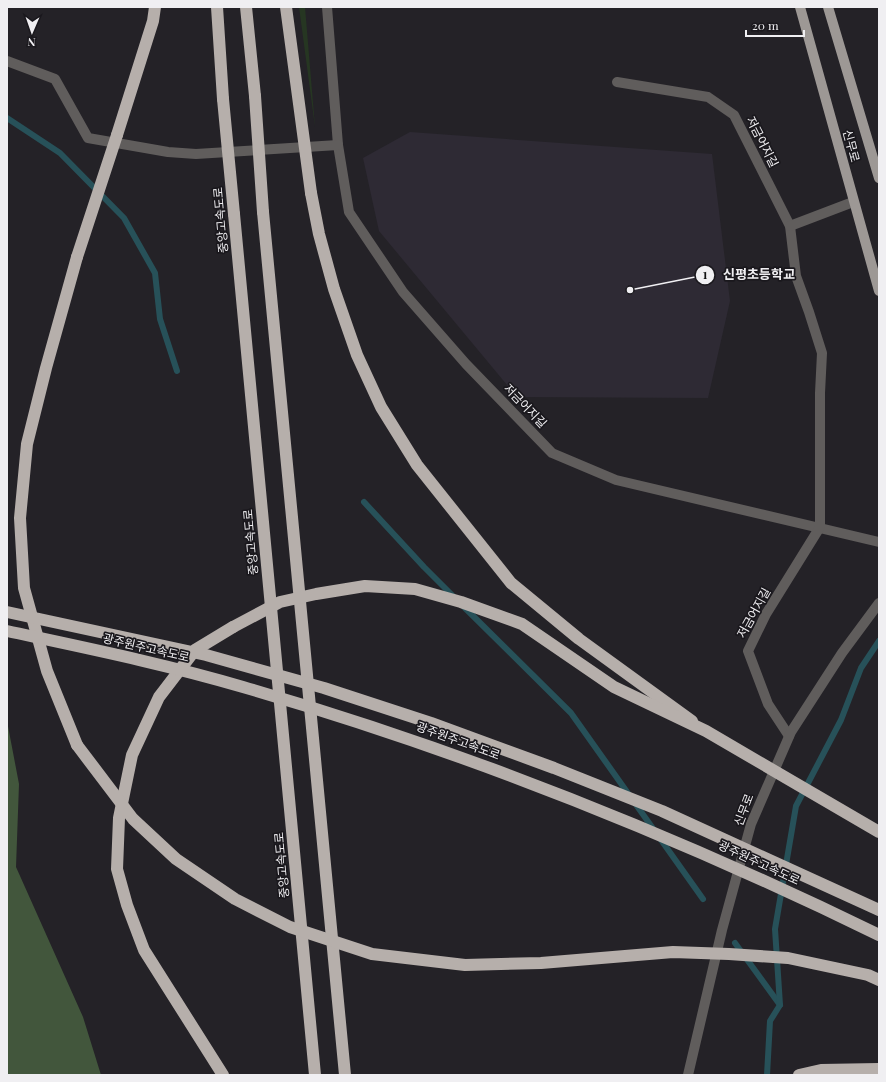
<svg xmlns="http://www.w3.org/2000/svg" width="886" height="1082" font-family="'Playfair Display','Noto Sans KR',serif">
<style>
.built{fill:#2e2a34}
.green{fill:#263622}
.forest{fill:#42563c}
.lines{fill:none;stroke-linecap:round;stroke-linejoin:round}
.stream{stroke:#275159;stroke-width:6}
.minor{stroke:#605d5c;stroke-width:10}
.major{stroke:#9d9895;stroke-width:10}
.highway{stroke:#b6afab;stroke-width:12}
.highway-bridge{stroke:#b6afab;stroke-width:12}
.labels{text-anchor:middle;stroke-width:3.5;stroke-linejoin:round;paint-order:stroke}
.street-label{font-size:12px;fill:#f0eff2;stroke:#1a181d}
.leader{fill:none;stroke:#f0eff2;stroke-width:1.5}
.callout-dot{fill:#f0eff2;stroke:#1a181d;stroke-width:1.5}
.mark-label{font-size:12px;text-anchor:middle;font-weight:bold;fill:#111}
.callout-label{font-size:13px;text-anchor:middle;font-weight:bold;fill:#f0eff2;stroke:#1a181d;stroke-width:3.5;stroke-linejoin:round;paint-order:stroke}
</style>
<rect width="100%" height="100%" fill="#242227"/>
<path class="built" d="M410 132 712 154 730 301 708 398 517 397 379 231 363 158Z"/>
<path class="green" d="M299 7H305L315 127Z"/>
<path class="forest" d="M7 721 19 784 16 867 83 1017 101 1075H7Z"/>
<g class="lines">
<g class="stream">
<path d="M7 118 60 153 124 218 155 273 160 319 177 371"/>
<path d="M364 502 424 567 455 598"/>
<path d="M463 606 571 713 703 899"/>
<path d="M735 943 780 1005"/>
<path d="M767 1075 770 1021 780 1005 775 929 796 806 841 720 861 668 879 641"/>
</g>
<g class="minor">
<path d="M327 7 338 145 349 212 403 292 466 364 552 453 616 480 879 542"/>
<path d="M7 61 55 79 88 138 168 152 196 154 338 145"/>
<path d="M617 82 708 97 734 115 790 226 796 276 809 312 822 353 820 393V527L766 614 748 651 768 704 789 736"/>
<path d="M790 226 853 202"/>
<path d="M688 1075 722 930 751 824 791 732 842 653 879 603"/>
</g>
<g class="major">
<path d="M800 7 879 291"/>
<path d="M828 7 879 178"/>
</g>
<g class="highway">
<path d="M217 7 223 99"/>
<path d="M246 7 255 96"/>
<path d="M117 135 153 21 155 7"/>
<path d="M311 193 319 234 334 289 357 355 381 407 417 465 511 583 579 639 692 721"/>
<path d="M263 212 345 1075"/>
<path d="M234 214 315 1075"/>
<path d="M77 745 47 671 24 588 20 518 27 444 46 368 77 257"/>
<path d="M223 1075 144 950 127 905 117 869 119 818 132 755 159 697 195 650 233 627"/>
<path d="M799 1075 821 1070 879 1069"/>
</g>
<g class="highway-bridge">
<path d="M286 7 311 193"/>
<path d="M255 96 263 212"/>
<path d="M223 99 234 214"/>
<path d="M77 257 117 135"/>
<path d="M7 612 206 655 324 688 431 723 554 768 662 811 879 910"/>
<path d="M233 627 280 602 316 594 365 586 415 589 461 602 522 624 614 687 706 731 879 832"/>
<path d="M7 631C86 648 165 664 243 687 462 750 674 835 879 935"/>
<path d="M77 745 133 819 176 859 235 899 290 927 372 954 465 965 541 963 673 952 729 954 788 958 868 975 879 980"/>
</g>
</g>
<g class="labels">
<g class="street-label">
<text transform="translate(762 142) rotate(63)" y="4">저금어지길</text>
<text transform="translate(851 146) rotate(75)" y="4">신무로</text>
<text transform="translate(221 220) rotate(-95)" y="4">중앙고속도로</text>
<text transform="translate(525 406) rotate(46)" y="4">저금어지길</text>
<text transform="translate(251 542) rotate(-95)" y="4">중앙고속도로</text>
<text transform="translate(754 613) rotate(-61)" y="4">저금어지길</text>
<text transform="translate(146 648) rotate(13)" y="4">광주원주고속도로</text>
<text transform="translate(458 741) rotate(20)" y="4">광주원주고속도로</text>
<text transform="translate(744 810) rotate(-69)" y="4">신무로</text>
<text transform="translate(759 863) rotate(25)" y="4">광주원주고속도로</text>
<text transform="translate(282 865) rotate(-95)" y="4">중앙고속도로</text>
</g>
</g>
<path class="leader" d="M630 290L705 275"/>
<g class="callout-dot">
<circle cx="630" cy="290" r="4"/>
<circle cx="705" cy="275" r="10"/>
</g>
<g class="mark-label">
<text x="705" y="279">1</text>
</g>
<g class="callout-label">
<text x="759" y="279">신평초등학교</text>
</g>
<rect width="886" height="1082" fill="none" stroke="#f0eff2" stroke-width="16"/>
<g transform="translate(32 32) rotate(182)" stroke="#1a181d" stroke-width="3" paint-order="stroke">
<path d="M0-3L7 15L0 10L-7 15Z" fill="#f0eff2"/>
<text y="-6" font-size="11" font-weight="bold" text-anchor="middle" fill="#f0eff2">N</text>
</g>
<path d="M746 30v6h58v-6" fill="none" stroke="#f0eff2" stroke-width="2"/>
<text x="752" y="30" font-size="12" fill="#f0eff2" stroke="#1a181d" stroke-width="3" paint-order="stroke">20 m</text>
</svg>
